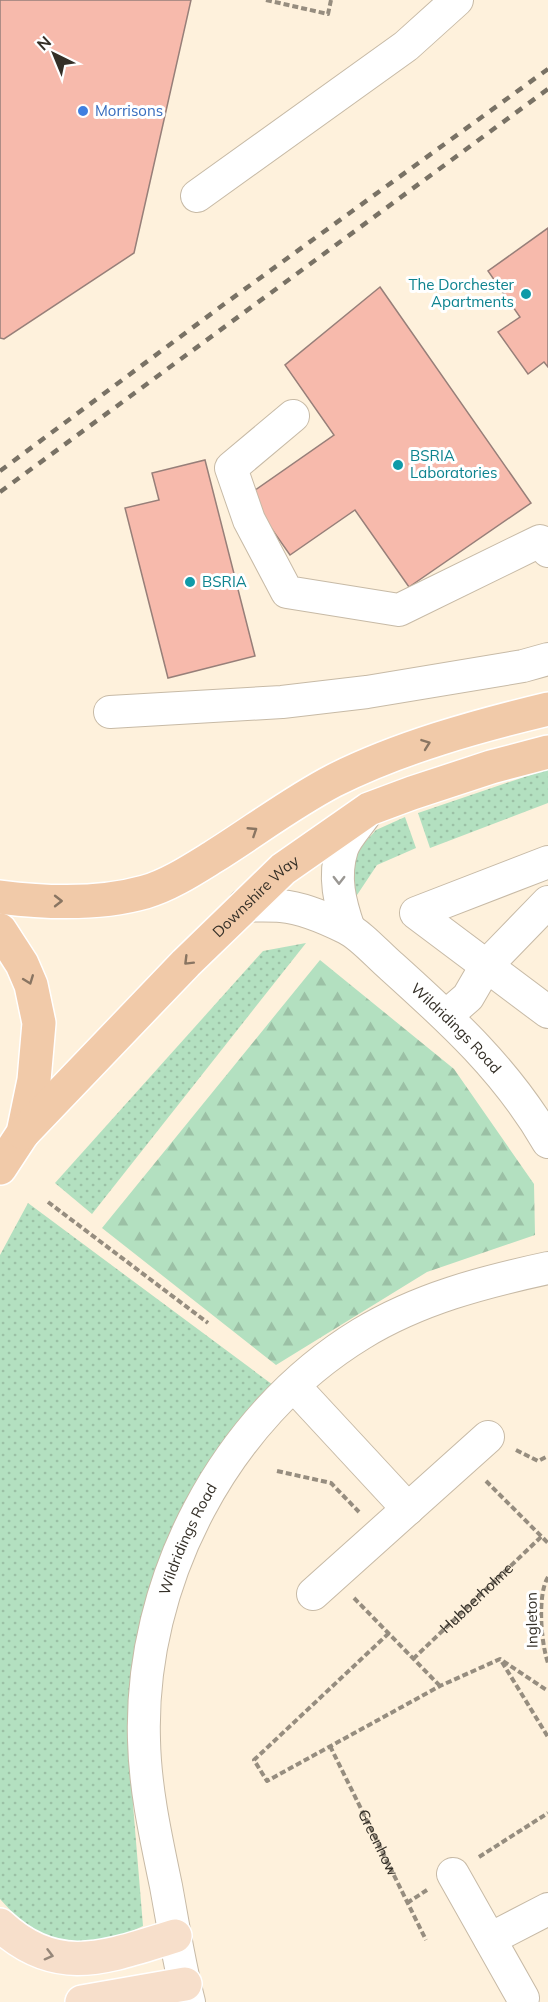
<svg xmlns="http://www.w3.org/2000/svg" width="548" height="2002" font-family="Mulish,sans-serif">
<style>
.grass{fill:url(#grass-dots)}
.forest{fill:url(#forest-firs)}
.building{fill:#f7baac;stroke:#977f79;stroke-width:1.5}
.lines{fill:none;stroke-linecap:round;stroke-linejoin:round}
.minor-casing{stroke:#c7baa6;stroke-width:34}
.major-casing{stroke:#fff;stroke-width:36}
.highway-casing{stroke:#fff;stroke-width:36}
.path{stroke:#968d7f;stroke-width:4;stroke-dasharray:6 3;stroke-linecap:butt}
.minor{stroke:#fff;stroke-width:32}
.major{stroke:#f7dfcb;stroke-width:33}
.highway{stroke:#f1caa9;stroke-width:33}
.rail{stroke:#797265;stroke-width:4.5;stroke-dasharray:8 8;stroke-linecap:butt}
.oneway{stroke:#897562}
.oneway2{stroke:#9a9793}
.oneway3{stroke:#968779}
.shop-dot{fill:#3f7fe0;stroke:#fff;stroke-width:2}
.culture-dot{fill:#0f9aa8;stroke:#fff;stroke-width:2}
.labels{text-anchor:middle;stroke-width:6;stroke-linejoin:round;paint-order:stroke}
.shop-label{font-size:15px;fill:#366cbe;stroke:#fff;text-anchor:start}
.culture-label{font-size:15px;fill:#0d838f;stroke:#fff;text-anchor:start}
.street-label{font-size:15px;fill:#342f27;stroke:#fff}
</style>
<defs>
<pattern id="grass-dots" width="8" height="8" patternUnits="userSpaceOnUse" patternTransform="scale(1.5)"><rect width="8" height="8" fill="#b3e0c0"/><path d="M2 2h.1M6 6h.1" fill="none" stroke="#9bc0a5" stroke-width="1.8" stroke-linecap="round"/></pattern>
<pattern id="forest-firs" width="22" height="20" patternUnits="userSpaceOnUse" patternTransform="scale(1.5)"><rect width="22" height="20" fill="#b3e0c0"/><path d="M5 1l3.5 6h-7zM16 11l3.5 6h-7z" fill="#9bc0a5"/></pattern>
</defs>
<rect width="100%" height="100%" fill="#fef1dc"/>
<g class="grass">
<path d="M548 769V803L430 848 418 813Z"/>
<path d="M405 817 416 848 377 865 353 901 350 875 358 850 376 830Z"/>
<path d="M306 943 92 1214 55 1183 263 951Z"/>
<path d="M28 1203 273 1385 197 1487 132 1700 133 1805 143 1926 93 1949 54 1943 23 1924 0 1899V1255Z"/>
</g>
<path class="forest" d="M320 960 454 1069 534 1184 535 1235 427 1272 276 1365 102 1228Z"/>
<g class="building">
<path d="M0 0H191L134 253 4 339 0 338Z"/>
<path d="M548 228V367L544 362 528 374 498 332 520 317 488 271Z"/>
<path d="M380 287 531 503 409 587 355 510 290 555 248 495 334 435 285 365Z"/>
<path d="M205 460 255 656 168 678 125 508 159 500 152 473Z"/>
</g>
<g class="lines">
<g class="minor-casing">
<g id="minor">
<path d="M197 196 406 46 457 0"/>
<path d="M293 416 231 468 249 520 287 592 399 610 540 541 548 551"/>
<path d="M110 712 282 702 367 692 523 666 548 659"/>
<path d="M548 862 416 913 548 1012"/>
<path id="s3" d="M244 905C257 906 269 905 281 906 303 908 326 918 346 928 361 935 378 955 391 966 451 1020 507 1071 548 1142"/>
<path d="M349 929C340 903 333 877 342 849 346 837 359 824 366 813"/>
<path d="M446 1016 468 997 486 966 548 902"/>
<path d="M294 1386 408 1509"/>
<path d="M313 1594 488 1437"/>
<path d="M453 1874 523 1998"/>
<path d="M490 1939 548 1909"/>
<path id="s4" d="M189 2002C179 1964 173 1924 166 1886 156 1838 145 1789 144 1740 139 1581 225 1417 361 1334 418 1299 483 1282 548 1268"/>
</g>
</g>
<g class="major-casing">
<g id="major">
<path d="M0 1925C58 1979 109 1956 175 1936"/>
<path d="M82 2002 185 1984"/>
</g>
</g>
<g class="highway-casing">
<g id="highway">
<path d="M0 897C47 903 99 905 145 892 169 885 192 870 213 857 253 832 291 803 333 781 398 748 477 726 548 709"/>
<path d="M0 930 22 964 31 985 39 1023 34 1080 23 1133 0 1168"/>
<path id="s5" d="M23 1133 186 963 283 869 369 809 412 793 491 767 548 752"/>
</g>
</g>
<g class="path">
<path d="M266 0 328 14 331 0"/>
<path d="M48 1202 208 1323"/>
<path d="M516 1450 538 1461 548 1456"/>
<path d="M277 1471 331 1483 359 1512"/>
<path d="M486 1481 548 1543"/>
<path d="M548 1577C537 1595 541 1643 548 1663"/>
<path d="M354 1598 440 1686"/>
<path d="M389 1633 254 1760 267 1781 440 1686 500 1659 548 1691"/>
<path id="s1" d="M413 1659 542 1536"/>
<path d="M502 1662 548 1737"/>
<path id="s2" d="M330 1746 426 1940"/>
<path d="M479 1857 548 1813"/>
<path d="M407 1903 427 1890"/>
</g>
<use href="#minor" class="minor"/>
<use href="#major" class="major"/>
<use href="#highway" class="highway"/>
<g class="rail">
<path d="M0 471 227 302 548 69"/>
<path d="M0 492 548 89"/>
</g>
</g>
<defs><path id="oneway-chevron" d="M-2-3.5L2.5 0L-2 3.5" fill="none" stroke-width="1.6" stroke-linecap="round" stroke-linejoin="round" transform="scale(1.5)"/></defs>
<g class="oneway">
<use href="#oneway-chevron" transform="translate(426 744) rotate(-20)"/>
<use href="#oneway-chevron" transform="translate(253 831) rotate(-33)"/>
<use href="#oneway-chevron" transform="translate(58 901)"/>
<use href="#oneway-chevron" transform="translate(188 961) rotate(135)"/>
<use href="#oneway-chevron" transform="translate(29 980) rotate(69)"/>
</g>
<use class="oneway2" href="#oneway-chevron" transform="translate(339 880) rotate(90)"/>
<use class="oneway3" href="#oneway-chevron" transform="translate(49 1955) rotate(15)"/>
<circle class="shop-dot" cx="83" cy="111" r="6"/>
<g class="culture-dot">
<circle cx="526" cy="294" r="6"/>
<circle cx="398" cy="465" r="6"/>
<circle cx="190" cy="582" r="6"/>
</g>
<g class="labels">
<g class="shop-label">
<text x="95" y="116">Morrisons</text>
</g>
<g class="culture-label">
<text x="514" y="290" text-anchor="end">The Dorchester<tspan x="514" dy="17">Apartments</tspan></text>
<text x="410" y="461">BSRIA<tspan x="410" dy="17">Laboratories</tspan></text>
<text x="202" y="587">BSRIA</text>
</g>
<g class="street-label">
<text dy="5" stroke="none"><textPath href="#s5" startOffset="332">Downshire Way</textPath></text>
<text dy="5" stroke="none"><textPath href="#s3" startOffset="255">Wildridings Road</textPath></text>
<text dy="5" stroke="none"><textPath href="#s4" startOffset="474">Wildridings Road</textPath></text>
<text dy="5" stroke="none"><textPath href="#s1" startOffset="88">Hubberholme</textPath></text>
<text transform="translate(532 1620) rotate(-91)" y="5">Ingleton</text>
<text dy="5" stroke="none"><textPath href="#s2" startOffset="108">Greenhow</textPath></text>
</g>
</g>
<g transform="translate(54 54) rotate(317)" stroke="#ffffff" stroke-width="4.5" paint-order="stroke">
<path d="M0-4.5L10 22L0 15L-10 22Z" fill="#342f27"/>
<text y="-9" font-size="16" font-weight="bold" text-anchor="middle" fill="#342f27">N</text>
</g>
</svg>
